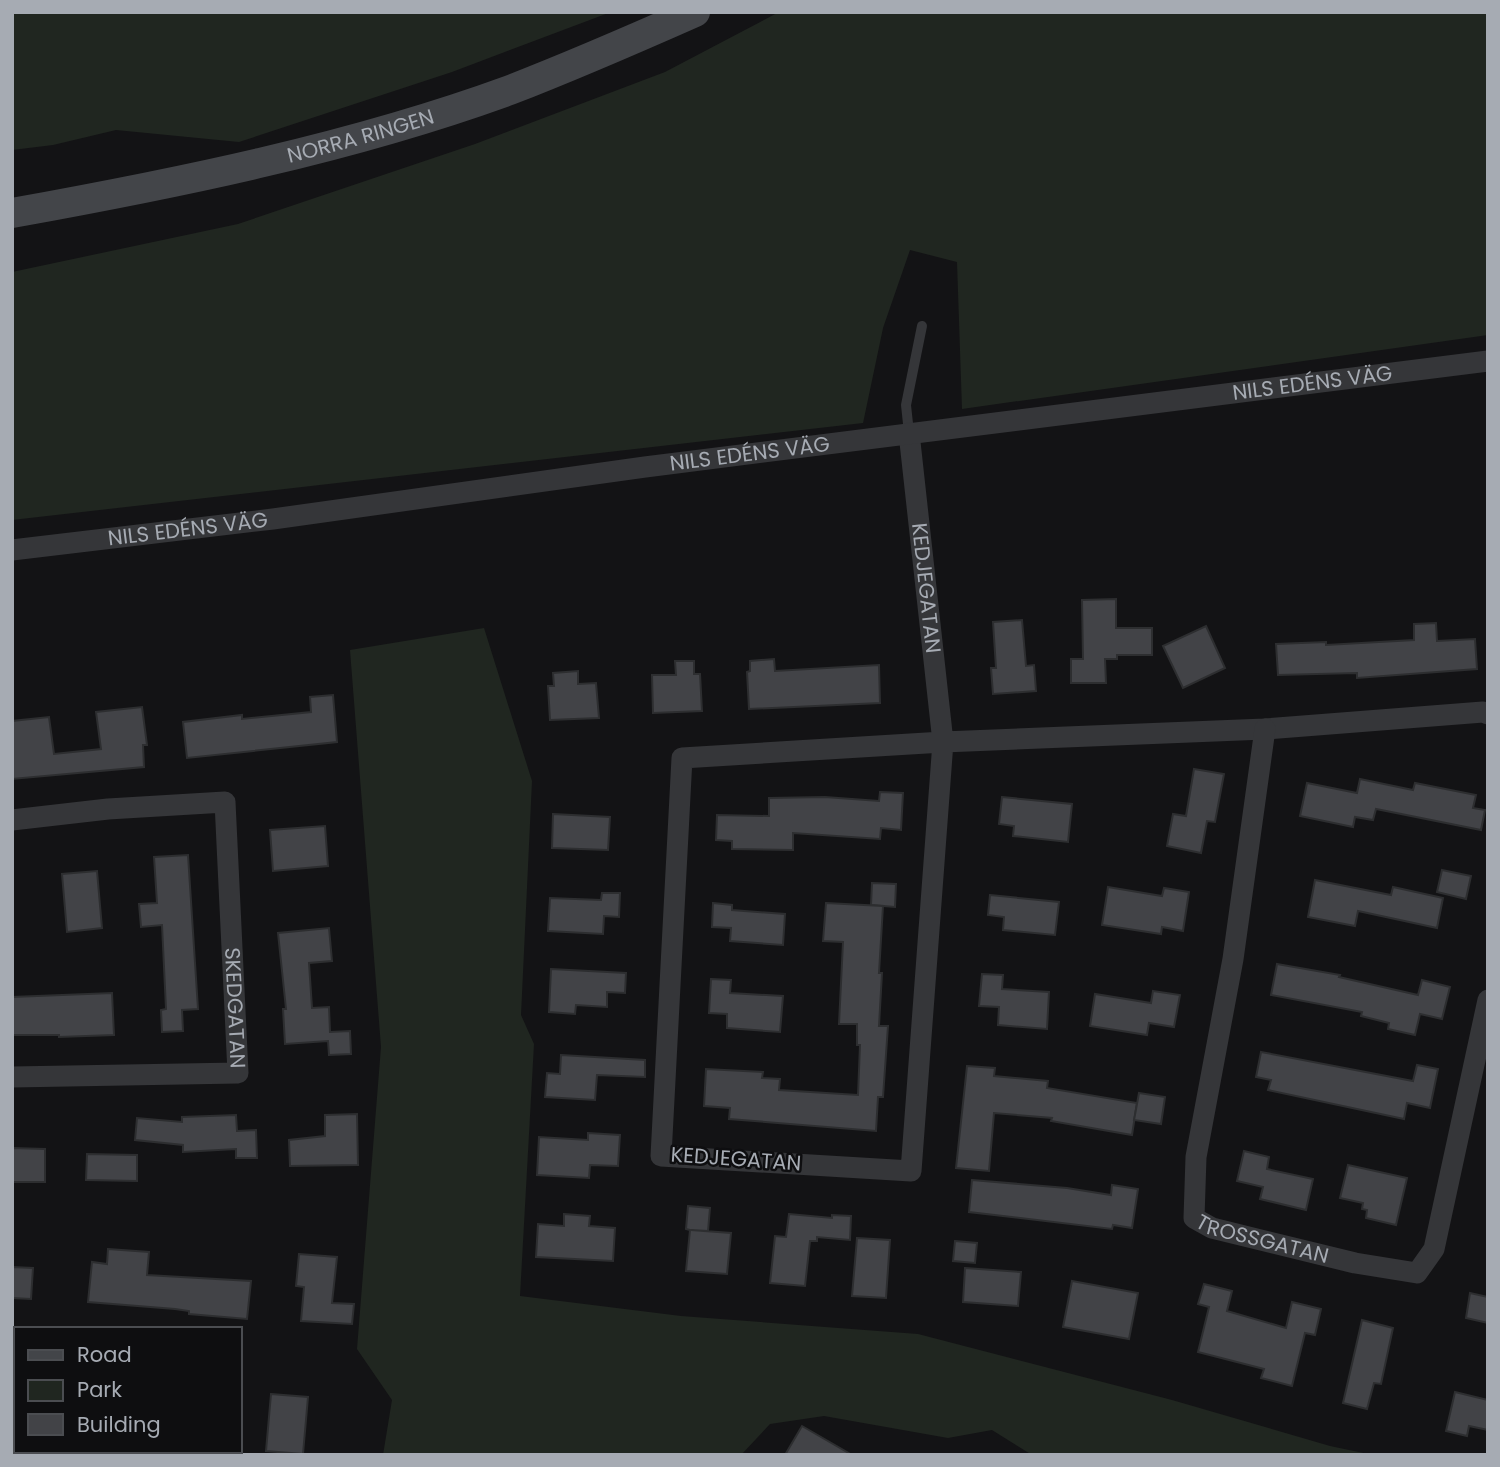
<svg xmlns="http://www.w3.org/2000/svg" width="1500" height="1467" font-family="Poppins,sans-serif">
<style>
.green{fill:#202620}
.building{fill:#424347;stroke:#2d2e30;stroke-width:2}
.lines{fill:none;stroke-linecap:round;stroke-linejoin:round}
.service{stroke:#353639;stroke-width:10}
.minor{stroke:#353639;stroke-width:21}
.secondary{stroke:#434549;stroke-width:30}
.labels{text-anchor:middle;stroke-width:5;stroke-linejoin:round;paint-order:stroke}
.street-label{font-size:21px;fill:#a6abb3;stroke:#0e0e10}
</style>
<rect width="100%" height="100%" fill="#131315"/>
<g class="green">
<path d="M12 12H611L452 72 239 142 116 130 53 145 12 150Z"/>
<path d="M779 12H1488V335L962 409 957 262 910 250 883 328 863 423 12 520V272L238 224 475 144 665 72Z"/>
<path d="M484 628 532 781 521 1015 534 1044 520 1296 681 1316 918 1334 1172 1400 1330 1446 1373 1455H1032L992 1430 948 1438 824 1416 770 1424 741 1455H383L392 1400 357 1349 381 1047 350 650Z"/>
</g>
<g class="building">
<path d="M1116 599V628H1152V655H1117V659H1105L1106 683H1071V659H1083L1082 600Z"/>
<path d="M1022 620 1026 666 1034 665 1036 691 993 694 991 668H996L993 622Z"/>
<path d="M1436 623 1437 641 1475 639 1477 669 1357 678V673L1278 675 1276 644 1326 642V645L1414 640V624Z"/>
<path d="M1206 626 1225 668 1183 688 1163 646Z"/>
<path d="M774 659 775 671 879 665 880 703 749 709 747 672 750 671V661Z"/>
<path d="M675 661H694V674H700L702 711 653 713 652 675H676Z"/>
<path d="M578 671V684L596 683 599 718 550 720 548 686H554L553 673Z"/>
<path d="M333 695 337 742 187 758 183 722 242 715V719L311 712 310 697Z"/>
<path d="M142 707 147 745H143L144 767 12 779V721L49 717 54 754 101 749 96 712Z"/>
<path d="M1194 769 1224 774 1215 822 1207 821 1201 853 1167 846 1173 814 1186 816Z"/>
<path d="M1360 779 1413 790 1415 783 1476 795 1473 808 1485 810 1481 830 1376 809 1373 820 1355 817 1353 827 1300 816 1307 783 1357 793Z"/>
<path d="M880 792 903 793 901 830 881 828 880 839 793 833V850L732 849V841L716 840 717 815 769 816V798L825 797 879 801Z"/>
<path d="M1002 797 1072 804 1068 842 1013 836 1014 826 999 824Z"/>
<path d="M553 814 610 817 608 850 552 848Z"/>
<path d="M325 826 328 866 273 871 270 830Z"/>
<path d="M188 855 198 1009 182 1010 183 1031 162 1032 161 1010 166 1009 162 925 141 927 139 904 157 903 154 857Z"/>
<path d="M1442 870 1471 876 1466 899 1437 892Z"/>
<path d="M97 871 102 928 67 932 62 874Z"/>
<path d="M1315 880 1391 895 1393 887 1443 898 1437 928 1358 911 1355 926 1308 917Z"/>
<path d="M872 883 896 884 895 907 871 905Z"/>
<path d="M1108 887 1162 896 1164 888 1189 892 1183 931 1162 927 1161 934 1102 925Z"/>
<path d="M602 893H620L619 917 604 916 603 934 548 931 550 898 601 900Z"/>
<path d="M990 895 1059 902 1055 935 1003 930 1004 917 988 915Z"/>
<path d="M713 903 732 905V910L785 914 783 945 730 941 731 928 712 927Z"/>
<path d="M826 903 883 906 879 973H882L879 1026H888L883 1097H878L876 1131 729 1119 730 1108 704 1106 706 1069 763 1072 762 1078 780 1079 779 1090 858 1095 860 1045H857V1024H839L843 942 823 941Z"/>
<path d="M329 928 332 961 309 963 312 1008 329 1007 330 1032 350 1031 351 1054 329 1055 328 1041 285 1044 283 1009H286L278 933Z"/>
<path d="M1277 964 1340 975 1339 977 1418 995 1422 980 1450 987 1442 1019 1420 1014 1415 1035 1388 1029 1389 1023 1361 1016 1362 1012 1271 995Z"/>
<path d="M551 969 626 973 625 993 607 992V1007L576 1005 575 1014 549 1012Z"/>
<path d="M982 974 1003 975 1002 989 1049 992 1047 1029 998 1025 999 1007 979 1006Z"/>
<path d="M711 979 731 980 730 993 783 996 780 1032 727 1028V1014L709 1013Z"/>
<path d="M1153 991 1180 995 1174 1027 1149 1023 1147 1035 1090 1026 1095 994 1151 1003Z"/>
<path d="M112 993 114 1035 59 1037V1035H12V997Z"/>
<path d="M1261 1052 1413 1081 1417 1065 1438 1069 1430 1108 1407 1103 1404 1119 1268 1090 1271 1080 1256 1077Z"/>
<path d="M561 1055 645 1060V1077L597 1075 595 1100 545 1097 547 1073 560 1074Z"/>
<path d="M967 1066 995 1068 994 1076 1048 1081 1047 1088 1137 1103 1132 1135 1051 1121 1052 1118 994 1113 989 1171 956 1168Z"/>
<path d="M1139 1093 1165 1097 1161 1124 1134 1120Z"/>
<path d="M357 1114 358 1165 290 1166 289 1140 325 1136V1115Z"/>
<path d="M236 1115 237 1131 256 1130 257 1158H236V1149L183 1152V1145L135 1140 137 1118 182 1122V1117Z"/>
<path d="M588 1133 620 1135 618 1166 590 1165 589 1178 537 1175 539 1137 588 1140Z"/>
<path d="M12 1148 45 1149V1182H12Z"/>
<path d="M1244 1151 1269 1157 1267 1169 1313 1179 1306 1210 1260 1199 1263 1187 1237 1181Z"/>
<path d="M87 1154 137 1155V1181L86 1180Z"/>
<path d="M1348 1165 1407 1178 1396 1225 1366 1218 1367 1210 1362 1209 1363 1203 1340 1198Z"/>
<path d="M972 1180 1067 1188 1111 1195 1112 1185 1138 1189 1132 1228 1113 1225 1112 1229 969 1212Z"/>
<path d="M688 1206 710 1208 708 1231 691 1230 731 1233 727 1274 686 1271 690 1230 686 1229Z"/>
<path d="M564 1214 590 1216 589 1226 615 1228 613 1261 536 1257 538 1224 564 1226Z"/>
<path d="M789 1214 832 1218V1215L851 1216 850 1240 817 1237V1241H810L805 1286 770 1283 775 1236 786 1237Z"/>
<path d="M857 1238 890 1240 886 1298 852 1296Z"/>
<path d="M955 1241 977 1243 975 1263 953 1261Z"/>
<path d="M108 1249 149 1252 147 1275 251 1281 247 1319 189 1314V1311L175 1309 88 1302 92 1262 107 1264Z"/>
<path d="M299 1254 337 1257 332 1303 354 1304 352 1324 301 1321 304 1287 296 1286Z"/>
<path d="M12 1267 33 1268 31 1299 12 1298Z"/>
<path d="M965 1268 1021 1272 1018 1306 963 1302Z"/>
<path d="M1072 1281 1138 1293 1129 1339 1063 1327Z"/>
<path d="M1204 1284 1232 1291 1227 1311 1286 1328 1292 1302 1321 1309 1315 1335 1305 1333 1292 1386 1261 1378 1264 1369 1198 1352 1209 1307 1198 1304Z"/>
<path d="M1470 1293 1488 1297V1323L1466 1318Z"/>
<path d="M1362 1320 1393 1328 1381 1384 1374 1383 1367 1409 1343 1403Z"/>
<path d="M1455 1392 1488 1400V1430L1469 1426 1467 1436 1446 1431Z"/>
<path d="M271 1394 308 1397 303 1454 266 1451Z"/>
<path d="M802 1426 852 1455H785Z"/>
</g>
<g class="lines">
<path class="service" d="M909 433 906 405 922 326"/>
<g class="minor">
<path id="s1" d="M909 433 943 742 911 1171 661 1156 682 758 943 742 1265 729 1483 712 1488 714"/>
<path id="s2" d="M12 550 273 519 645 467 1488 361"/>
<path id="s3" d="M1265 729 1233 959 1196 1157 1194 1218 1212 1228 1355 1263 1417 1273 1434 1249 1488 1000"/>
<path id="s4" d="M12 820 108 809 225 802 238 1073 12 1077"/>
<path d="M12 1344 16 1345"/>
<path d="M218 1455 219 1451"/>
</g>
<path class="secondary" id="s5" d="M12 213C178 183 351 148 510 90 572 66 634 39 695 12"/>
</g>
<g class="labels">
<g class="street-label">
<text dy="7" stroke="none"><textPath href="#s5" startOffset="357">NORRA RINGEN</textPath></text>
<text dy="7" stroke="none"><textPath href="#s2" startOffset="1311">NILS EDÉNS VÄG</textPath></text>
<text dy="7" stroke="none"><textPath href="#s2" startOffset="744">NILS EDÉNS VÄG</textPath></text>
<text dy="7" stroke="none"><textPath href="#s2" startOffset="177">NILS EDÉNS VÄG</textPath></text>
<text dy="7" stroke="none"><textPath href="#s1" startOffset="156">KEDJEGATAN</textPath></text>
<text dy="7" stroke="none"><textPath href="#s4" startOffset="420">SKEDGATAN</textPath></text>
<text transform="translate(736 1159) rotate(4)" y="7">KEDJEGATAN</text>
<text dy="7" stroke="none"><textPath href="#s3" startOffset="567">TROSSGATAN</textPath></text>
</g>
</g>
<rect width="1500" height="1467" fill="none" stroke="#a6abb3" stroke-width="28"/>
<rect x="14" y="1327" width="228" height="126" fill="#0e0e10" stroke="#4b4d51" stroke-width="2"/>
<rect x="28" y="1350" width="35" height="10" fill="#434549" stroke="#4b4d51" stroke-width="2"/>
<text x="77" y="1362" font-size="21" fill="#a6abb3">Road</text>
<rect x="28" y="1380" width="35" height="21" fill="#202620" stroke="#4b4d51" stroke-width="2"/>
<text x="77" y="1397" font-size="21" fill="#a6abb3">Park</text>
<rect x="28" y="1414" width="35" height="21" fill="#424347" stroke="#4b4d51" stroke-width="2"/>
<text x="77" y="1432" font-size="21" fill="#a6abb3">Building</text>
</svg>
